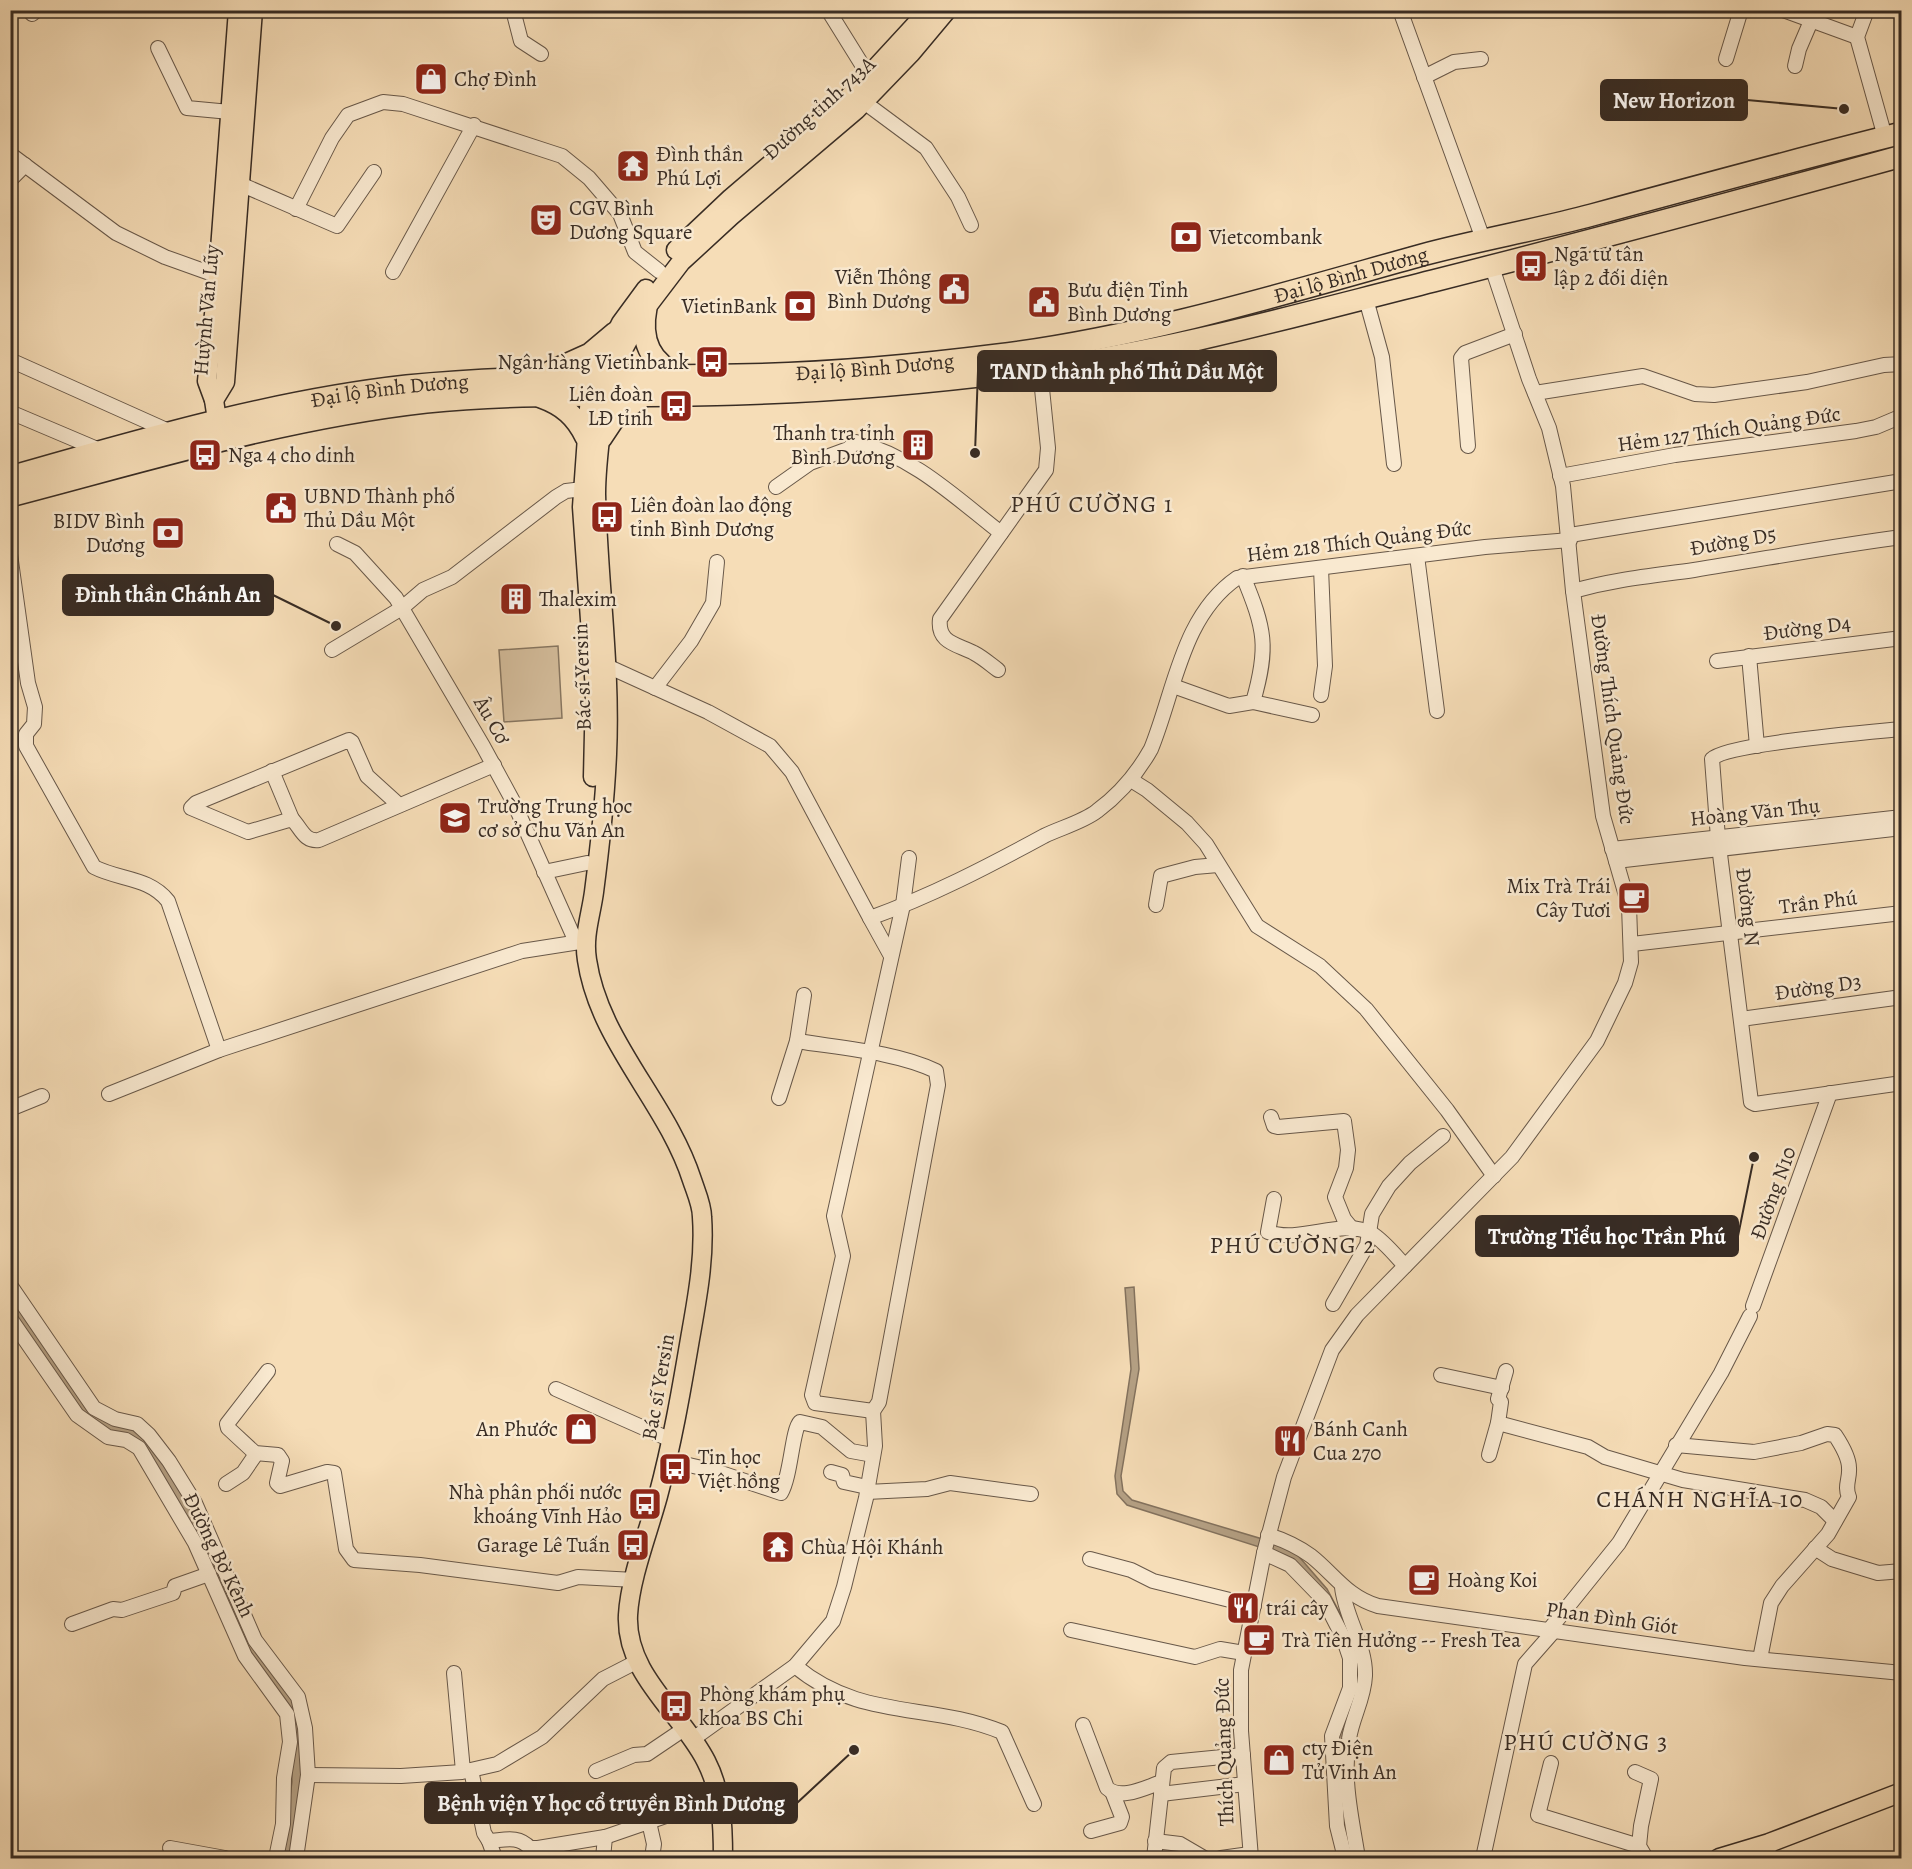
<svg xmlns="http://www.w3.org/2000/svg" width="1912" height="1869" font-family="Alegreya,serif">
<style>
.green{fill:#d6bf9e;stroke:#877661;stroke-width:1.5}
.water{fill:#b5a185;stroke:#83725e;stroke-width:1.5}
.lines{fill:none;stroke-linecap:round;stroke-linejoin:round}
.minor-casing{stroke:#685849;stroke-width:16}
.major-casing{stroke:#382c24;stroke-width:21}
.highway-casing{stroke:#382c24;stroke-width:24}
.minor{stroke:#f9e9d0;stroke-width:14}
.major{stroke:#f6ddb7;stroke-width:18}
.highway{stroke:#f6ddb7;stroke-width:21}
.labels{text-anchor:middle;stroke-width:5;stroke-linejoin:round;paint-order:stroke}
.poi-label{font-size:21px;fill:#382c24;stroke:#f9e9d0;text-anchor:start}
.street-label{font-size:21px;fill:#382c24;stroke:#f9e9d0}
.quarter-label{font-size:24px;letter-spacing:1.5px;fill:#382c24;stroke:#f9e9d0}
.leader{fill:none;stroke:#382c24;stroke-width:2}
.callout-dot{fill:#382c24;stroke:#f9e9d0;stroke-width:2}
.callout{fill:#382c24;stroke:#382c24;stroke-width:2}
.callout-label{font-size:22px;text-anchor:middle;font-weight:bold;fill:#fff}
</style>
<rect width="100%" height="100%" fill="#f6ddb7"/>
<filter id="stains"><feTurbulence type="fractalNoise" baseFrequency=".00333" numOctaves="4"/><feColorMatrix values="0 0 0 0 .2 0 0 0 0 .09 0 0 0 0 .02 0 0 0 .5 -.17"/></filter>
<radialGradient id="worn" r=".72"><stop offset=".6" stop-color="#630" stop-opacity="0"/><stop offset="1" stop-color="#630" stop-opacity=".3"/></radialGradient>
<path class="green" d="M558 646 562 718 504 722 499 650Z"/>
<g class="water">
<path d="M1134 1287 1139 1369 1121 1476 1123 1491 1132 1500 1279 1544 1295 1552 1327 1589 1357 1645 1360 1678 1344 1732 1354 1858H1346L1336 1735 1351 1690 1344 1634 1275 1552 1127 1505 1117 1494 1115 1476 1131 1369 1125 1288Z"/>
<path d="M10 1294 81 1393 121 1425 139 1433 178 1483 296 1705 304 1766 290 1858H281L292 1782 291 1722 243 1641 153 1459 86 1417 11 1309Z"/>
</g>
<g class="lines">
<g class="minor-casing">
<g id="minor">
<path d="M513 10 521 41 541 54"/>
<path d="M828 10 869 76"/>
<path d="M1400 10 1483 239"/>
<path d="M1783 10 1857 37"/>
<path d="M1867 10 1857 37 1885 137"/>
<path d="M32 14 37 10"/>
<path d="M158 48 187 108 230 112"/>
<path d="M1726 59 1741 10"/>
<path d="M1795 66 1799 49 1811 21"/>
<path d="M1424 77 1454 62 1481 59"/>
<path d="M864 102 926 148 958 197 971 225"/>
<path d="M10 154 116 233 165 257 218 276"/>
<path d="M10 180 25 165"/>
<path d="M240 184 337 226 374 172"/>
<path d="M296 209 332 138 348 115 383 102 403 104 562 156 589 178 620 214 635 252 659 271"/>
<path d="M393 272 474 125"/>
<path d="M1366 299 1382 357 1394 464"/>
<path d="M10 360 173 433"/>
<path d="M1535 393 1643 376 1695 394 1714 395 1807 382 1884 365 1902 364"/>
<path d="M10 412 102 451"/>
<path d="M1468 446 1461 358 1465 353 1515 334"/>
<path d="M1560 476 1675 455 1856 431 1876 427 1902 416"/>
<path d="M776 487 810 463 848 449 856 442C913 456 956 498 1001 533"/>
<path d="M1570 535 1902 481"/>
<path d="M337 544 355 553 396 598 483 746 514 803 576 942"/>
<path d="M10 554 28 683 35 707 34 724 26 734V746L94 867C119 880 149 877 168 901L219 1050"/>
<path d="M1417 556 1437 711"/>
<path d="M1573 591C1616 579 1651 576 1694 570 1764 559 1832 546 1902 537"/>
<path d="M332 650 402 608 423 590 452 577 556 497 566 491 583 489"/>
<path d="M1749 656 1757 746"/>
<path d="M1717 661 1902 638"/>
<path d="M607 666 708 712 770 746 792 772 870 918C931 896 987 867 1044 836 1060 828 1083 822 1097 811 1120 794 1137 774 1151 749 1175 690 1182 616 1237 578L1485 547 1570 540"/>
<path d="M998 670C990 664 982 657 974 653 957 644 937 643 940 619L1046 470 1048 448 1040 369"/>
<path d="M1173 686 1229 706 1253 702C1269 647 1265 629 1243 576"/>
<path d="M655 688 691 641 713 603 717 562"/>
<path d="M1321 695 1325 666 1321 568"/>
<path d="M1253 702 1312 715"/>
<path d="M1902 729C1872 732 1725 744 1712 759L1718 838 1751 1102 1755 1104 1902 1083"/>
<path d="M272 771 292 819"/>
<path d="M1131 780 1147 790 1187 823 1206 844 1257 926 1320 966 1366 1009 1447 1110 1494 1176"/>
<path d="M399 805 367 776 352 742 349 740 196 803 191 808 248 832 292 819C301 828 304 842 319 840L494 765"/>
<path d="M1612 849 1902 817"/>
<path d="M1616 861 1902 828"/>
<path d="M544 872 587 863"/>
<path d="M1156 905 1161 876 1195 867 1218 865"/>
<path d="M870 918 891 956"/>
<path d="M1632 944 1902 913"/>
<path d="M1741 1019 1902 997"/>
<path d="M797 1041C840 1048 897 1052 936 1071L938 1085 879 1402 873 1411"/>
<path d="M109 1094 219 1050 522 951 586 941"/>
<path d="M779 1098 797 1041 804 995"/>
<path d="M10 1109 42 1096"/>
<path d="M1271 1117 1274 1126 1278 1127 1344 1121 1348 1150 1346 1168 1335 1197 1344 1219 1353 1230"/>
<path d="M1274 1199 1268 1232C1300 1244 1342 1218 1371 1233 1384 1241 1395 1255 1405 1266"/>
<path d="M10 1285 94 1408 115 1419 137 1424 149 1435 169 1461 195 1503 255 1640 298 1697 305 1728 308 1775 296 1858"/>
<path d="M1333 1304 1367 1245 1372 1214 1389 1186 1410 1163 1443 1136"/>
<path d="M1753 1306 1830 1093"/>
<path d="M10 1318 77 1415 108 1437 126 1440 139 1448 195 1543 245 1656 287 1714 290 1742 284 1778 283 1824 276 1858"/>
<path d="M268 1371 227 1424 228 1428 255 1453 278 1455 282 1461 277 1483 280 1486 327 1472 334 1473 346 1549 354 1560 420 1565 558 1583 578 1577 635 1580"/>
<path d="M1506 1371 1498 1399 1501 1402 1498 1423 1588 1447 1605 1457 1683 1480 1805 1500 1821 1507 1835 1521"/>
<path d="M1441 1375 1502 1388"/>
<path d="M556 1389 671 1440"/>
<path d="M873 1411 815 1403 812 1395 843 1256 834 1216 903 905 909 858"/>
<path d="M1676 1445 1754 1452 1801 1443 1827 1434 1835 1435C1841 1444 1849 1457 1849 1468 1850 1479 1844 1486 1849 1497L1828 1534 1782 1586 1771 1603 1760 1659"/>
<path d="M1489 1455 1498 1423"/>
<path d="M667 1460 715 1471 781 1493C791 1476 792 1430 800 1422L822 1427 851 1451 873 1455"/>
<path d="M831 1472 842 1475 844 1482 867 1487"/>
<path d="M226 1484 243 1473 256 1454"/>
<path d="M867 1492 927 1489 950 1483 1031 1494"/>
<path d="M1268 1535C1284 1540 1297 1546 1311 1556 1334 1574 1347 1597 1378 1606L1745 1658 1902 1673"/>
<path d="M1815 1548 1832 1559 1878 1573 1902 1571"/>
<path d="M1264 1553 1290 1565 1324 1600 1343 1637 1350 1658V1688L1332 1736 1337 1826 1345 1858"/>
<path d="M1090 1559 1131 1570 1153 1581 1254 1606"/>
<path d="M1342 1587C1345 1617 1366 1645 1365 1676 1364 1699 1352 1718 1349 1739 1342 1778 1352 1820 1358 1858"/>
<path d="M72 1624 113 1609 122 1610 173 1593 175 1586 209 1574"/>
<path d="M1071 1630 1195 1657 1220 1649 1244 1653"/>
<path d="M1549 1630 1619 1543 1721 1373 1750 1316"/>
<path d="M795 1666C861 1721 929 1702 1002 1732L1034 1804"/>
<path d="M454 1673 463 1771"/>
<path d="M1083 1725 1107 1788C1121 1801 1146 1787 1162 1782"/>
<path d="M693 1739 795 1666 833 1621 844 1587 866 1498 875 1446 873 1411"/>
<path d="M1551 1763 1538 1815 1639 1846"/>
<path d="M471 1770 484 1833 489 1841C505 1840 518 1835 530 1848H538L605 1837 666 1816 722 1814"/>
<path d="M596 1771 634 1755 647 1754 684 1729"/>
<path d="M1635 1772 1651 1779 1641 1826 1639 1846 1646 1858"/>
<path d="M308 1775 401 1776 462 1772 497 1764 542 1737 603 1679 638 1661"/>
<path d="M1161 1794 1245 1784"/>
<path d="M649 1822 654 1844 652 1858"/>
<path d="M1091 1831 1120 1823 1122 1817 1113 1794"/>
<path d="M489 1841 495 1858"/>
<path d="M1155 1841 1180 1844 1204 1858"/>
<path d="M170 1848 225 1858"/>
<path d="M603 1858 605 1837"/>
<path d="M1154 1858 1164 1768 1171 1762 1243 1755"/>
<path d="M1221 1858 1250 1854"/>
<path d="M1251 1858 1241 1731V1670L1264 1553 1284 1477 1332 1350 1357 1315 1512 1157 1597 1041 1625 983 1631 962 1629 906 1603 816 1573 591 1563 486 1549 428 1529 379 1492 267"/>
<path d="M1483 1858 1525 1664 1554 1631"/>
<path d="M1768 1858 1769 1843"/>
</g>
</g>
<g class="major-casing">
<g id="major">
<path d="M676 250 731 198 846 100 929 10"/>
<path d="M595 375 621 323 646 289"/>
<path d="M609 375 646 308 681 262 731 216 856 110 911 53 947 10"/>
<path d="M605 394C602 427 596 461 596 494 598 581 611 667 607 754 605 800 600 846 594 892 591 915 583 936 587 960 599 1042 667 1102 692 1180 696 1192 702 1205 702 1217 705 1258 697 1299 690 1339 681 1392 672 1444 658 1496 648 1533 630 1578 628 1615 625 1675 682 1713 706 1761 722 1792 723 1825 723 1858"/>
<path d="M590 395 582 507 595 690 593 777"/>
<path d="M214 400 225 382 253 10"/>
<path d="M217 420 214 400 207 381 218 276 238 10"/>
<path d="M1719 1858 1769 1843 1902 1792"/>
</g>
</g>
<g class="highway-casing">
<g id="highway">
<path d="M646 308C640 339 649 364 680 375"/>
<path d="M550 372 590 354 615 333"/>
<path d="M541 397C563 405 576 416 586 437"/>
<path d="M601 438 617 414 646 394"/>
<path id="s1" d="M10 477C141 440 272 401 407 386 517 375 627 377 737 375 823 374 911 366 998 355 1142 337 1282 294 1422 255 1478 240 1536 230 1592 215 1695 187 1798 159 1902 133"/>
<path d="M10 496C148 460 284 418 426 402 529 391 633 398 736 394 836 391 937 382 1036 369 1171 351 1301 314 1433 281 1590 241 1746 199 1902 156"/>
</g>
</g>
<use href="#minor" class="minor"/>
<use href="#major" class="major"/>
<use href="#highway" class="highway"/>
</g>
<defs>
<g id="shop-square" transform="scale(1.725)"><rect x="-9" y="-9" width="18" height="18" rx="4" fill="#8f2418" stroke="#f9e9d0"/><path d="M-5-2.5h2.3a2.7 3.5 0 0 1 5.4 0H5L5.5 6h-11ZM-1.5-2.5h3a1.5 2.3 0 0 0-3 0Z" fill="#fff"/></g>
<g id="temple-square" transform="scale(1.725)"><rect x="-9" y="-9" width="18" height="18" rx="4" fill="#8f2418" stroke="#f9e9d0"/><path d="M0-6L5-2H3V0L6.5 2.5H4V6H1.5V3h-3V6H-4V2.5H-6.5L-3 0V-2H-5Z" fill="#fff"/></g>
<g id="theatre-square" transform="scale(1.725)"><rect x="-9" y="-9" width="18" height="18" rx="4" fill="#8f2418" stroke="#f9e9d0"/><path d="M-5-5.5Q0-4 5-5.5V0Q5 5 0 6Q-5 5-5 0ZM-3.3-2.5H-1v1.5H-3.3ZM1-2.5H3.3v1.5H1ZM-2.8 1Q0 5.5 2.8 1Z" fill="#fff"/></g>
<g id="bank-square" transform="scale(1.725)"><rect x="-9" y="-9" width="18" height="18" rx="4" fill="#8f2418" stroke="#f9e9d0"/><path d="M-6-4H6V4H-6ZM0-2.3a2.3 2.3 0 1 0 0 4.6a2.3 2.3 0 1 0 0-4.6Z" fill="#fff"/></g>
<g id="bus-square" transform="scale(1.725)"><rect x="-9" y="-9" width="18" height="18" rx="4" fill="#8f2418" stroke="#f9e9d0"/><path d="M-5-6H5V4H4V6H2V4H-2V6H-4V4H-5ZM-3.5-4V0h7V-4ZM-3.5 1.2v1.5H-2V1.2ZM2 1.2v1.5H3.5V1.2Z" fill="#fff"/></g>
<g id="civic-square" transform="scale(1.725)"><rect x="-9" y="-9" width="18" height="18" rx="4" fill="#8f2418" stroke="#f9e9d0"/><path d="M-.6-6.5H3V-4.5H.6V-3L4-1V1h2V6H-6V1h2V-1L-.6-3ZM-1.2 2.5V6h2.4V2.5Z" fill="#fff"/></g>
<g id="building-square" transform="scale(1.725)"><rect x="-9" y="-9" width="18" height="18" rx="4" fill="#8f2418" stroke="#f9e9d0"/><path d="M-4-6H4V6H1V3H-1V6H-4ZM-2.5-4.3h1.7v1.8h-1.7ZM.8-4.3h1.7v1.8H.8ZM-2.5-1h1.7V.8h-1.7ZM.8-1h1.7V.8H.8Z" fill="#fff"/></g>
<g id="school-square" transform="scale(1.725)"><rect x="-9" y="-9" width="18" height="18" rx="4" fill="#8f2418" stroke="#f9e9d0"/><path d="M0-5L7-2L0 1L-7-2ZM-4 1L0 2.5L4 1V4Q0 6-4 4Z" fill="#fff"/></g>
<g id="cafe-square" transform="scale(1.725)"><rect x="-9" y="-9" width="18" height="18" rx="4" fill="#8f2418" stroke="#f9e9d0"/><path d="M-5.5-4.5H6V0H3Q3 3.5 0 3.5H-2.5Q-5.5 3.5-5.5 0ZM3-3.2v2h1.7v-2ZM-6 4.5H4V6H-6Z" fill="#fff"/></g>
<g id="restaurant-square" transform="scale(1.725)"><rect x="-9" y="-9" width="18" height="18" rx="4" fill="#8f2418" stroke="#f9e9d0"/><path d="M-5-6h1v4h1v-4h1v4h1v-4h1v5L-1.5 .5V6h-2V.5L-5-1ZM5-6V6H3V1.5H1.5Q1.5-4 5-6Z" fill="#fff"/></g>
</defs>
<g fill-rule="evenodd">
<use href="#shop-square" x="431" y="79"/>
<use href="#temple-square" x="633" y="166"/>
<use href="#theatre-square" x="546" y="220"/>
<use href="#bank-square" x="1186" y="237"/>
<use href="#bus-square" x="1531" y="266"/>
<use href="#civic-square" x="954" y="289"/>
<use href="#civic-square" x="1044" y="302"/>
<use href="#bank-square" x="800" y="306"/>
<use href="#bus-square" x="712" y="362"/>
<use href="#bus-square" x="676" y="406"/>
<use href="#building-square" x="918" y="445"/>
<use href="#bus-square" x="205" y="455"/>
<use href="#civic-square" x="281" y="508"/>
<use href="#bus-square" x="607" y="517"/>
<use href="#bank-square" x="168" y="533"/>
<use href="#building-square" x="516" y="599"/>
<use href="#school-square" x="455" y="818"/>
<use href="#cafe-square" x="1634" y="898"/>
<use href="#shop-square" x="581" y="1429"/>
<use href="#restaurant-square" x="1290" y="1441"/>
<use href="#bus-square" x="675" y="1469"/>
<use href="#bus-square" x="645" y="1504"/>
<use href="#bus-square" x="633" y="1545"/>
<use href="#temple-square" x="778" y="1547"/>
<use href="#cafe-square" x="1424" y="1580"/>
<use href="#restaurant-square" x="1243" y="1608"/>
<use href="#cafe-square" x="1259" y="1640"/>
<use href="#bus-square" x="676" y="1706"/>
<use href="#shop-square" x="1279" y="1760"/>
</g>
<g class="labels">
<g class="poi-label">
<text x="454" y="86">Chợ Đình</text>
<text x="656" y="161">Đình thần<tspan x="656" dy="24">Phú Lợi</tspan></text>
<text x="569" y="215">CGV Bình<tspan x="569" dy="24">Dương Square</tspan></text>
<text x="1209" y="244">Vietcombank</text>
<text x="1554" y="261">Ngã tư tân<tspan x="1554" dy="24">lập 2 đối diện</tspan></text>
<text x="931" y="284" text-anchor="end">Viễn Thông<tspan x="931" dy="24">Bình Dương</tspan></text>
<text x="1067" y="297">Bưu điện Tỉnh<tspan x="1067" dy="24">Bình Dương</tspan></text>
<text x="777" y="313" text-anchor="end">VietinBank</text>
<text x="689" y="369" text-anchor="end">Ngân hàng Vietinbank</text>
<text x="653" y="401" text-anchor="end">Liên đoàn<tspan x="653" dy="24">LĐ tỉnh</tspan></text>
<text x="895" y="440" text-anchor="end">Thanh tra tỉnh<tspan x="895" dy="24">Bình Dương</tspan></text>
<text x="228" y="462">Nga 4 cho dinh</text>
<text x="304" y="503">UBND Thành phố<tspan x="304" dy="24">Thủ Dầu Một</tspan></text>
<text x="630" y="512">Liên đoàn lao động<tspan x="630" dy="24">tỉnh Bình Dương</tspan></text>
<text x="145" y="528" text-anchor="end">BIDV Bình<tspan x="145" dy="24">Dương</tspan></text>
<text x="539" y="606">Thalexim</text>
<text x="478" y="813">Trường Trung học<tspan x="478" dy="24">cơ sở Chu Văn An</tspan></text>
<text x="1611" y="893" text-anchor="end">Mix Trà Trái<tspan x="1611" dy="24">Cây Tươi</tspan></text>
<text x="558" y="1436" text-anchor="end">An Phước</text>
<text x="1313" y="1436">Bánh Canh<tspan x="1313" dy="24">Cua 270</tspan></text>
<text x="698" y="1464">Tin học<tspan x="698" dy="24">Việt hồng</tspan></text>
<text x="622" y="1499" text-anchor="end">Nhà phân phối nước<tspan x="622" dy="24">khoáng Vĩnh Hảo</tspan></text>
<text x="610" y="1552" text-anchor="end">Garage Lê Tuấn</text>
<text x="801" y="1554">Chùa Hội Khánh</text>
<text x="1447" y="1587">Hoàng Koi</text>
<text x="1266" y="1615">trái cây</text>
<text x="1282" y="1647">Trà Tiên Hưởng -- Fresh Tea</text>
<text x="699" y="1701">Phòng khám phụ<tspan x="699" dy="24">khoa BS Chi</tspan></text>
<text x="1302" y="1755">cty Điện<tspan x="1302" dy="24">Tử Vinh An</tspan></text>
</g>
<g class="street-label">
<text transform="translate(819 108) rotate(-42)" y="7">Đường tỉnh 743A</text>
<text dy="7" stroke="none"><textPath href="#s1" startOffset="1362">Đại lộ Bình Dương</textPath></text>
<text transform="translate(206 310) rotate(-85)" y="7">Huỳnh Văn Lũy</text>
<text dy="7" stroke="none"><textPath href="#s1" startOffset="876">Đại lộ Bình Dương</textPath></text>
<text dy="7" stroke="none"><textPath href="#s1" startOffset="390">Đại lộ Bình Dương</textPath></text>
<text transform="translate(1729 429) rotate(-8)" y="7">Hẻm 127 Thích Quảng Đức</text>
<text transform="translate(1359 541) rotate(-7)" y="7">Hẻm 218 Thích Quảng Đức</text>
<text transform="translate(1733 541) rotate(-10)" y="7">Đường D5</text>
<text transform="translate(1807 628) rotate(-7)" y="7">Đường D4</text>
<text transform="translate(582 677) rotate(-92)" y="7">Bác sĩ Yersin</text>
<text transform="translate(1613 719) rotate(82)" y="7">Đường Thích Quảng Đức</text>
<text transform="translate(492 720) rotate(60)" y="7">Âu Cơ</text>
<text transform="translate(1755 812) rotate(-6)" y="7">Hoàng Văn Thụ</text>
<text transform="translate(1818 902) rotate(-7)" y="7">Trần Phú</text>
<text transform="translate(1748 907) rotate(83)" y="7">Đường N</text>
<text transform="translate(1818 987) rotate(-8)" y="7">Đường D3</text>
<text transform="translate(1773 1193) rotate(-70)" y="7">Đường N10</text>
<text transform="translate(658 1387) rotate(-80)" y="7">Bác sĩ Yersin</text>
<text transform="translate(219 1555) rotate(64)" y="7">Đường Bờ Kênh</text>
<text transform="translate(1612 1618) rotate(8)" y="7">Phan Đình Giót</text>
<text transform="translate(1224 1752) rotate(-92)" y="7">Thích Quảng Đức</text>
</g>
<g class="quarter-label">
<text x="1092" y="512">PHÚ CƯỜNG 1</text>
<text x="1293" y="1253">PHÚ CƯỜNG 2</text>
<text x="1700" y="1507">CHÁNH NGHĨA 10</text>
<text x="1586" y="1750">PHÚ CƯỜNG 3</text>
</g>
</g>
<path class="leader" d="M1844 109L1747 100M975 453L978 371M336 626L273 595M1754 1157L1738 1236M854 1750L797 1803"/>
<g class="callout-dot">
<circle cx="1844" cy="109" r="6"/>
<circle cx="975" cy="453" r="6"/>
<circle cx="336" cy="626" r="6"/>
<circle cx="1754" cy="1157" r="6"/>
<circle cx="854" cy="1750" r="6"/>
</g>
<g class="callout">
<rect x="1601" y="80" width="146" height="40" rx="6"/>
<rect x="978" y="351" width="298" height="40" rx="6"/>
<rect x="63" y="575" width="210" height="40" rx="6"/>
<rect x="1476" y="1216" width="262" height="40" rx="6"/>
<rect x="425" y="1783" width="372" height="40" rx="6"/>
</g>
<g class="callout-label">
<text x="1674" y="108">New Horizon</text>
<text x="1127" y="379">TAND thành phố Thủ Dầu Một</text>
<text x="168" y="602">Đình thần Chánh An</text>
<text x="1607" y="1244">Trường Tiểu học Trần Phú</text>
<text x="611" y="1811">Bệnh viện Y học cổ truyền Bình Dương</text>
</g>
<rect width="1912" height="1869" fill="none" stroke="#f6ddb7" stroke-width="36"/>
<rect x="12" y="12" width="1888" height="1845" fill="none" stroke="#382c24" stroke-width="3"/>
<rect x="18" y="18" width="1876" height="1833" fill="none" stroke="#382c24" stroke-width="1.5"/>
<rect width="100%" height="100%" filter="url(#stains)"/>
<rect width="100%" height="100%" fill="url(#worn)"/>
</svg>
